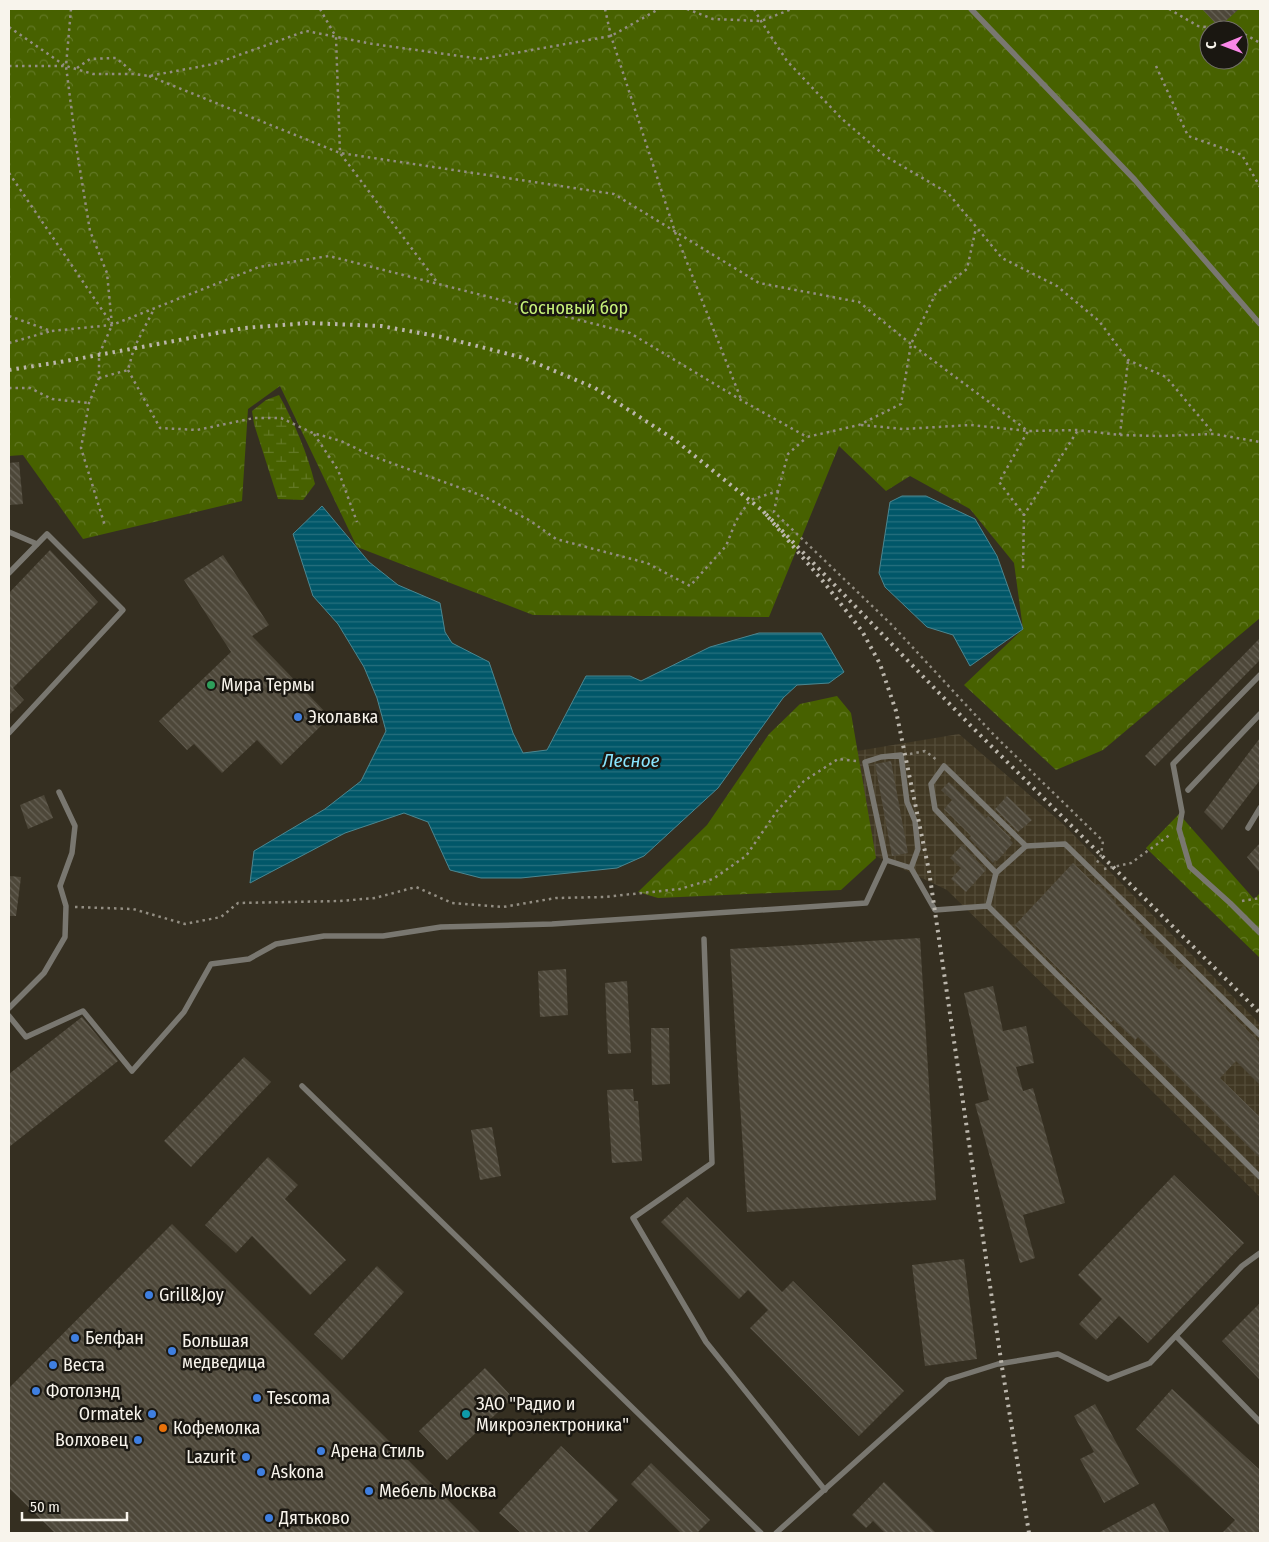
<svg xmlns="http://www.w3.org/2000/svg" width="1269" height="1542" font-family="'Fira Sans Condensed',sans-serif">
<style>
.industrial{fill:url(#industrial-grid)}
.forest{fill:url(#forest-crowns);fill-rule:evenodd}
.wetland{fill:url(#wetland-marsh)}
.water{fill:url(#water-rules);stroke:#4b8690}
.building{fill:url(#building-back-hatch)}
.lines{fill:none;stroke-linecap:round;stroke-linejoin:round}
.path{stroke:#938e83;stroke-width:2.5;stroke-dasharray:2.5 4;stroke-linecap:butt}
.service{stroke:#797770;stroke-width:5.5}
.rail{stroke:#bbb6ac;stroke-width:4;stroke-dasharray:2.5 5;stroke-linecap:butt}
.leisure-dot{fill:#2e9e5b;stroke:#1a1711;stroke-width:2}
.shop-dot{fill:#3f7fe0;stroke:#1a1711;stroke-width:2}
.culture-dot{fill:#0f9aa8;stroke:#1a1711;stroke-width:2}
.food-dot{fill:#e8710a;stroke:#1a1711;stroke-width:2}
.labels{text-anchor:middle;stroke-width:5;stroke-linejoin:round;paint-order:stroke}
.park-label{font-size:18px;fill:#c7f27a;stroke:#1a1711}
.poi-label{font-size:18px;fill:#f8f4ec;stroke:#1a1711;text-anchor:start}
.water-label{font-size:19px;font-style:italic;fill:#89e4fd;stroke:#1a1711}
</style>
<defs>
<pattern id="industrial-grid" width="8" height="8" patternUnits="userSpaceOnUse" patternTransform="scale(1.25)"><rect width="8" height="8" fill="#413824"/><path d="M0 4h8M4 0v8" fill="none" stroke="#544c39"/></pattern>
<pattern id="forest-crowns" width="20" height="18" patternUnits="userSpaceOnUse" patternTransform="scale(1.25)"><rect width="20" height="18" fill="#476100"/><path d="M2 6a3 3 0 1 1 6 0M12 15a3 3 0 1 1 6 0" fill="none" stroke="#627825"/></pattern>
<pattern id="wetland-marsh" width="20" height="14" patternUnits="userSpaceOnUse" patternTransform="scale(1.25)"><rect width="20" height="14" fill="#476100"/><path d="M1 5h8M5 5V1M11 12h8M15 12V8" fill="none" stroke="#627825"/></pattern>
<pattern id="water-rules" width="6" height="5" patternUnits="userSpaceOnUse" patternTransform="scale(1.25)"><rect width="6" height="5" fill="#015769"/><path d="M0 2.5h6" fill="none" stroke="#27707f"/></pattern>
<pattern id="building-back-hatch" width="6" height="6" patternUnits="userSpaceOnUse" patternTransform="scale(1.25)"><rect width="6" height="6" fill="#4d4739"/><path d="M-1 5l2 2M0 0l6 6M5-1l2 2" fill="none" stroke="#676256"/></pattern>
</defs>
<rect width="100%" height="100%" fill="#352f21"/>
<path class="industrial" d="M959 734 1063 824 1260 1024V1197L947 890 861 849 857 751Z"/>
<g class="forest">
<path d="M9 9H1260V618L1103 750 1056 770 964 685 1023 629 1014 563 970 509 910 476 886 491 839 446 769 617 533 615 357 547 280 386 248 409 242 501 83 539 23 455 9 456ZM1209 30H1239V60H1209Z"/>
<path d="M837 696 851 713 876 858 841 890 658 898 638 892 707 825 769 734 800 704Z"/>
<path d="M1179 814 1254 899 1260 893V958L1146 848Z"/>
</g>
<path class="wetland" d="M279 395C295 424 307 452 315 484L303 500 278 499 254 424 252 411 266 400Z"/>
<g class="water">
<path d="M902 496H926L975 519 997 556 1023 629 970 666 953 635 927 627 885 587 879 573 890 502Z"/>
<path d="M322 506 369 562 398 585 440 603 445 632 452 643 489 662 513 733 523 753 547 750 586 676H630L641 681 710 647 759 633H821L844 672 829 683 797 685 783 698 718 788 644 856 617 868 521 878H481L450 870 428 822 404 813 345 833 250 883 254 851 325 809 361 781 386 731 377 698 364 667 338 624 313 596 293 534Z"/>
</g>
<g class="building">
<path d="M1202 9H1239L1219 27Z"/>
<path d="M19 462 23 504 9 505V463Z"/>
<path d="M50 550 98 602 13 688 24 700 9 715V593Z"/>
<path d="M223 555 269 625 252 636 330 717 281 765 257 740 222 773 194 744 187 750 159 721 231 652 184 580Z"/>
<path d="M1260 638V660L1155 766 1145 756Z"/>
<path d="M1260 738V780L1222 830 1204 812Z"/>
<path d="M891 761 908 853 892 856 875 764Z"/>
<path d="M949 782 986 818 988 816 1011 838 1010 840 1013 843 997 861 995 860 993 863 969 838 971 836 944 809 952 800 941 790Z"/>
<path d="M44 795 53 818 28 829 20 805Z"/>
<path d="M1007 796 1032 820 1018 832 995 809Z"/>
<path d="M1260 843V873L1247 857Z"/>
<path d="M962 845 986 870 966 892 951 879 961 868 950 858Z"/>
<path d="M1073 863 1096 885 1098 884 1116 902 1115 903 1142 929 1140 932 1179 970 1183 966 1260 1043V1085L1236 1061 1220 1078 1260 1117V1158L1138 1037 1135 1040 1114 1020 1111 1022 1015 925Z"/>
<path d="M9 876 21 877 16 916H9Z"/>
<path d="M920 938 936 1200 747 1212 730 949Z"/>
<path d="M566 969 568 1015 540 1017 538 971Z"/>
<path d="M627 981 631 1053 608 1054 605 983Z"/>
<path d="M993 986 1003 1031 1026 1026 1034 1063 1016 1067 1023 1091 1033 1088 1065 1203 1023 1215 1035 1258 1020 1263 975 1104 989 1100 964 993Z"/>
<path d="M82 1017 118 1061 9 1147V1074Z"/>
<path d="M651 1028H669L670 1084 652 1085Z"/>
<path d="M244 1057 271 1082 191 1167 164 1141Z"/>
<path d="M633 1089 634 1101H638L642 1161 612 1163 607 1090Z"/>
<path d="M492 1127 501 1176 480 1180 471 1130Z"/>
<path d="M268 1157 298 1185 285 1199 346 1260 310 1295 252 1236 236 1253 205 1225Z"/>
<path d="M1174 1175 1244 1243 1148 1343 1119 1316 1096 1340 1079 1324 1102 1299 1078 1275Z"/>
<path d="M687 1197 782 1292 793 1281 904 1391 859 1436 750 1328 768 1310 748 1290 739 1299 661 1222Z"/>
<path d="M172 1224 481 1533H55L9 1488V1388Z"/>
<path d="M964 1259 977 1359 925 1366 912 1265Z"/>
<path d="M377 1266 404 1292 342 1360 314 1334Z"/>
<path d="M1260 1303V1380L1222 1341Z"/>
<path d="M485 1368 513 1398 447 1460 419 1431Z"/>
<path d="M1172 1389 1260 1470V1533H1222L1235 1520 1136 1429Z"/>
<path d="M1095 1404 1139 1484 1104 1503 1080 1459 1094 1452 1074 1416Z"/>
<path d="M561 1446 618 1500 587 1533H521L499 1513Z"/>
<path d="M651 1463 710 1520 697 1533H681L631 1484Z"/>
<path d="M884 1482 936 1533H885L873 1521 866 1528 852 1515Z"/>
<path d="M1154 1503 1170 1533H1098Z"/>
</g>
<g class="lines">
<g class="path">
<path d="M71 9 66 66 76 145 90 231 107 273 112 325 99 355V378L89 403 81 448 105 526"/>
<path d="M320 9 336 37 340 153 437 282"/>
<path d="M605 9 611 36 675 232 741 399"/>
<path d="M687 9 713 19 761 21 792 9"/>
<path d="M754 9 761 21 787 61 841 118 885 156 948 193 1002 258 1057 286 1099 321 1128 360 1166 377 1214 434"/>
<path d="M1169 9 1198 26 1229 30"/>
<path d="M9 27 64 65"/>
<path d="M1239 31 1260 43"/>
<path d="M9 66H66L93 74H135L149 76 214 64 306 31 373 44 481 59 611 36 659 9"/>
<path d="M1156 66 1188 136 1242 155 1260 187"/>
<path d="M77 68 90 59 116 58 134 73"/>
<path d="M149 76 340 153 614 194 759 283 859 302 911 344 1028 431 999 482 1024 515"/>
<path d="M9 173 111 323"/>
<path d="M9 316 51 331 112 325 259 267 329 256 630 333 741 400 807 437 859 425 901 404 911 344 936 293 967 269 976 228"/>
<path d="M9 343 51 331"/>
<path d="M128 370 160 428 197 430 254 418H281L313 433 341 441 372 456 483 496 529 520 556 539 647 563 690 586 726 546 736 521 750 500 778 491 788 454 807 437"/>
<path d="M99 378 128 370 134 348 154 309"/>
<path d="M9 388H30L52 399 89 403"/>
<path d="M861 425 903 429 971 425 1028 431 1078 430 1120 435 1160 436 1214 434 1260 442"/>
<path d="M314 434 338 470 357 522"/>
<path d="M1120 435 1128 360"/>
<path d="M778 491 774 512 890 623 994 735 1103 841 1101 855 1097 863"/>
<path d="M1023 568 1024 515 1078 430"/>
<path d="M910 754 925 751 938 761"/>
<path d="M1104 869 1131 863 1171 834"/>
<path d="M1242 901 1260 898"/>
<path d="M75 907 133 909 185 924 221 917 238 903 340 901 375 898 416 887 452 903 503 907 556 898 604 897 680 889 713 879 746 856 777 811 804 781 838 759 857 761"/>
</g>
<g class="service">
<path d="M971 9 1135 180 1260 324"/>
<path d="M9 532 37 544"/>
<path d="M9 573 47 534 123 610 9 733"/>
<path d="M1260 675 1173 764 1182 812 1179 829 1190 867 1230 903 1260 933"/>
<path d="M1188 790 1260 714"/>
<path d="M1248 828 1260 808"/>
<path d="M886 860 865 762 881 757 901 755 907 802 915 821 918 849 911 868"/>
<path d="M996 873 935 809 931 784 944 766 1026 846"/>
<path d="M988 906 996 873 1026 846 1065 844 1260 1035"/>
<path d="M704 939 712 1163 633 1218 706 1342 825 1490"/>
<path d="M9 1008 44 973 65 937 66 906 60 886 72 853 75 826 59 792"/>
<path d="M9 1016 26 1037 83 1011 132 1071 184 1012 211 964 249 959 276 944 324 936H383L441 927 552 924 866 903 886 860 911 868 935 910 988 906 1260 1177"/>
<path d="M302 1086 761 1533"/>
<path d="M1176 1336 1260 1422"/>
<path d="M776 1533 947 1380 998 1364 1058 1354 1108 1379 1150 1363 1242 1266 1260 1253"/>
</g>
<g class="rail">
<path d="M9 370 66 361 244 328 308 323 381 326 442 337 524 358 595 388 675 440 763 511"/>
<path d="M1029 1533 1002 1367 929 871 896 711 880 664 862 631 822 580 763 511 970 725 1260 1013"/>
</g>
</g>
<circle class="leisure-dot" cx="211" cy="685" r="5"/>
<g class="shop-dot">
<circle cx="298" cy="717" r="5"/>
<circle cx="149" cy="1295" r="5"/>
<circle cx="75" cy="1338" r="5"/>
<circle cx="172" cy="1351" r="5"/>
<circle cx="53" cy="1365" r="5"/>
<circle cx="36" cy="1391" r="5"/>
<circle cx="257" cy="1398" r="5"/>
<circle cx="152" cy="1414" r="5"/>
<circle cx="138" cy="1440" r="5"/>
<circle cx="321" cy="1451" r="5"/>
<circle cx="246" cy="1457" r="5"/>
<circle cx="261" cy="1472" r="5"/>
<circle cx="369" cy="1491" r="5"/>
<circle cx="269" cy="1518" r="5"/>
</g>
<circle class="culture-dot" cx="466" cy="1414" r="5"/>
<circle class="food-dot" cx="163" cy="1428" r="5"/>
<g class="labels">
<g class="park-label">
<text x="574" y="314">Сосновый бор</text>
</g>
<g class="poi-label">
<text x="221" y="691">Мира Термы</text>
<text x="308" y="723">Эколавка</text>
<text x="159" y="1301">Grill&amp;Joy</text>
<text x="85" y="1344">Белфан</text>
<text x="182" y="1347">Большая<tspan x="182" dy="21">медведица</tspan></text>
<text x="63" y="1371">Веста</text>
<text x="46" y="1397">Фотолэнд</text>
<text x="267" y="1404">Tescoma</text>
<text x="476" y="1410">ЗАО "Радио и<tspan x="476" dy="21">Микроэлектроника"</tspan></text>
<text x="142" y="1420" text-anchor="end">Ormatek</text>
<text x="173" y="1434">Кофемолка</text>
<text x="128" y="1446" text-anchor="end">Волховец</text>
<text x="331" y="1457">Арена Стиль</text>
<text x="236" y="1463" text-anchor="end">Lazurit</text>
<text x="271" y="1478">Askona</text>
<text x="379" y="1497">Мебель Москва</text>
<text x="279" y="1524">Дятьково</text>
</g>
<g class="water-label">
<text x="631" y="767">Лесное</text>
</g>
</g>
<rect width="1269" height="1542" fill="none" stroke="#f8f4ec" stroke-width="20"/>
<g transform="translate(1224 45) rotate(269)"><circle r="24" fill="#1a1711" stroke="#736f69"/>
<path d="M0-4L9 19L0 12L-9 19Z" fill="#fa87e8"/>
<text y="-8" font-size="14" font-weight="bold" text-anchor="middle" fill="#f8f4ec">С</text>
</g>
<path d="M22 1512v8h105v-8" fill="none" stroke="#f8f4ec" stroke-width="2.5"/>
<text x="30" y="1512" font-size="15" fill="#f8f4ec" stroke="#1a1711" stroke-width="4" paint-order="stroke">50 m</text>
</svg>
